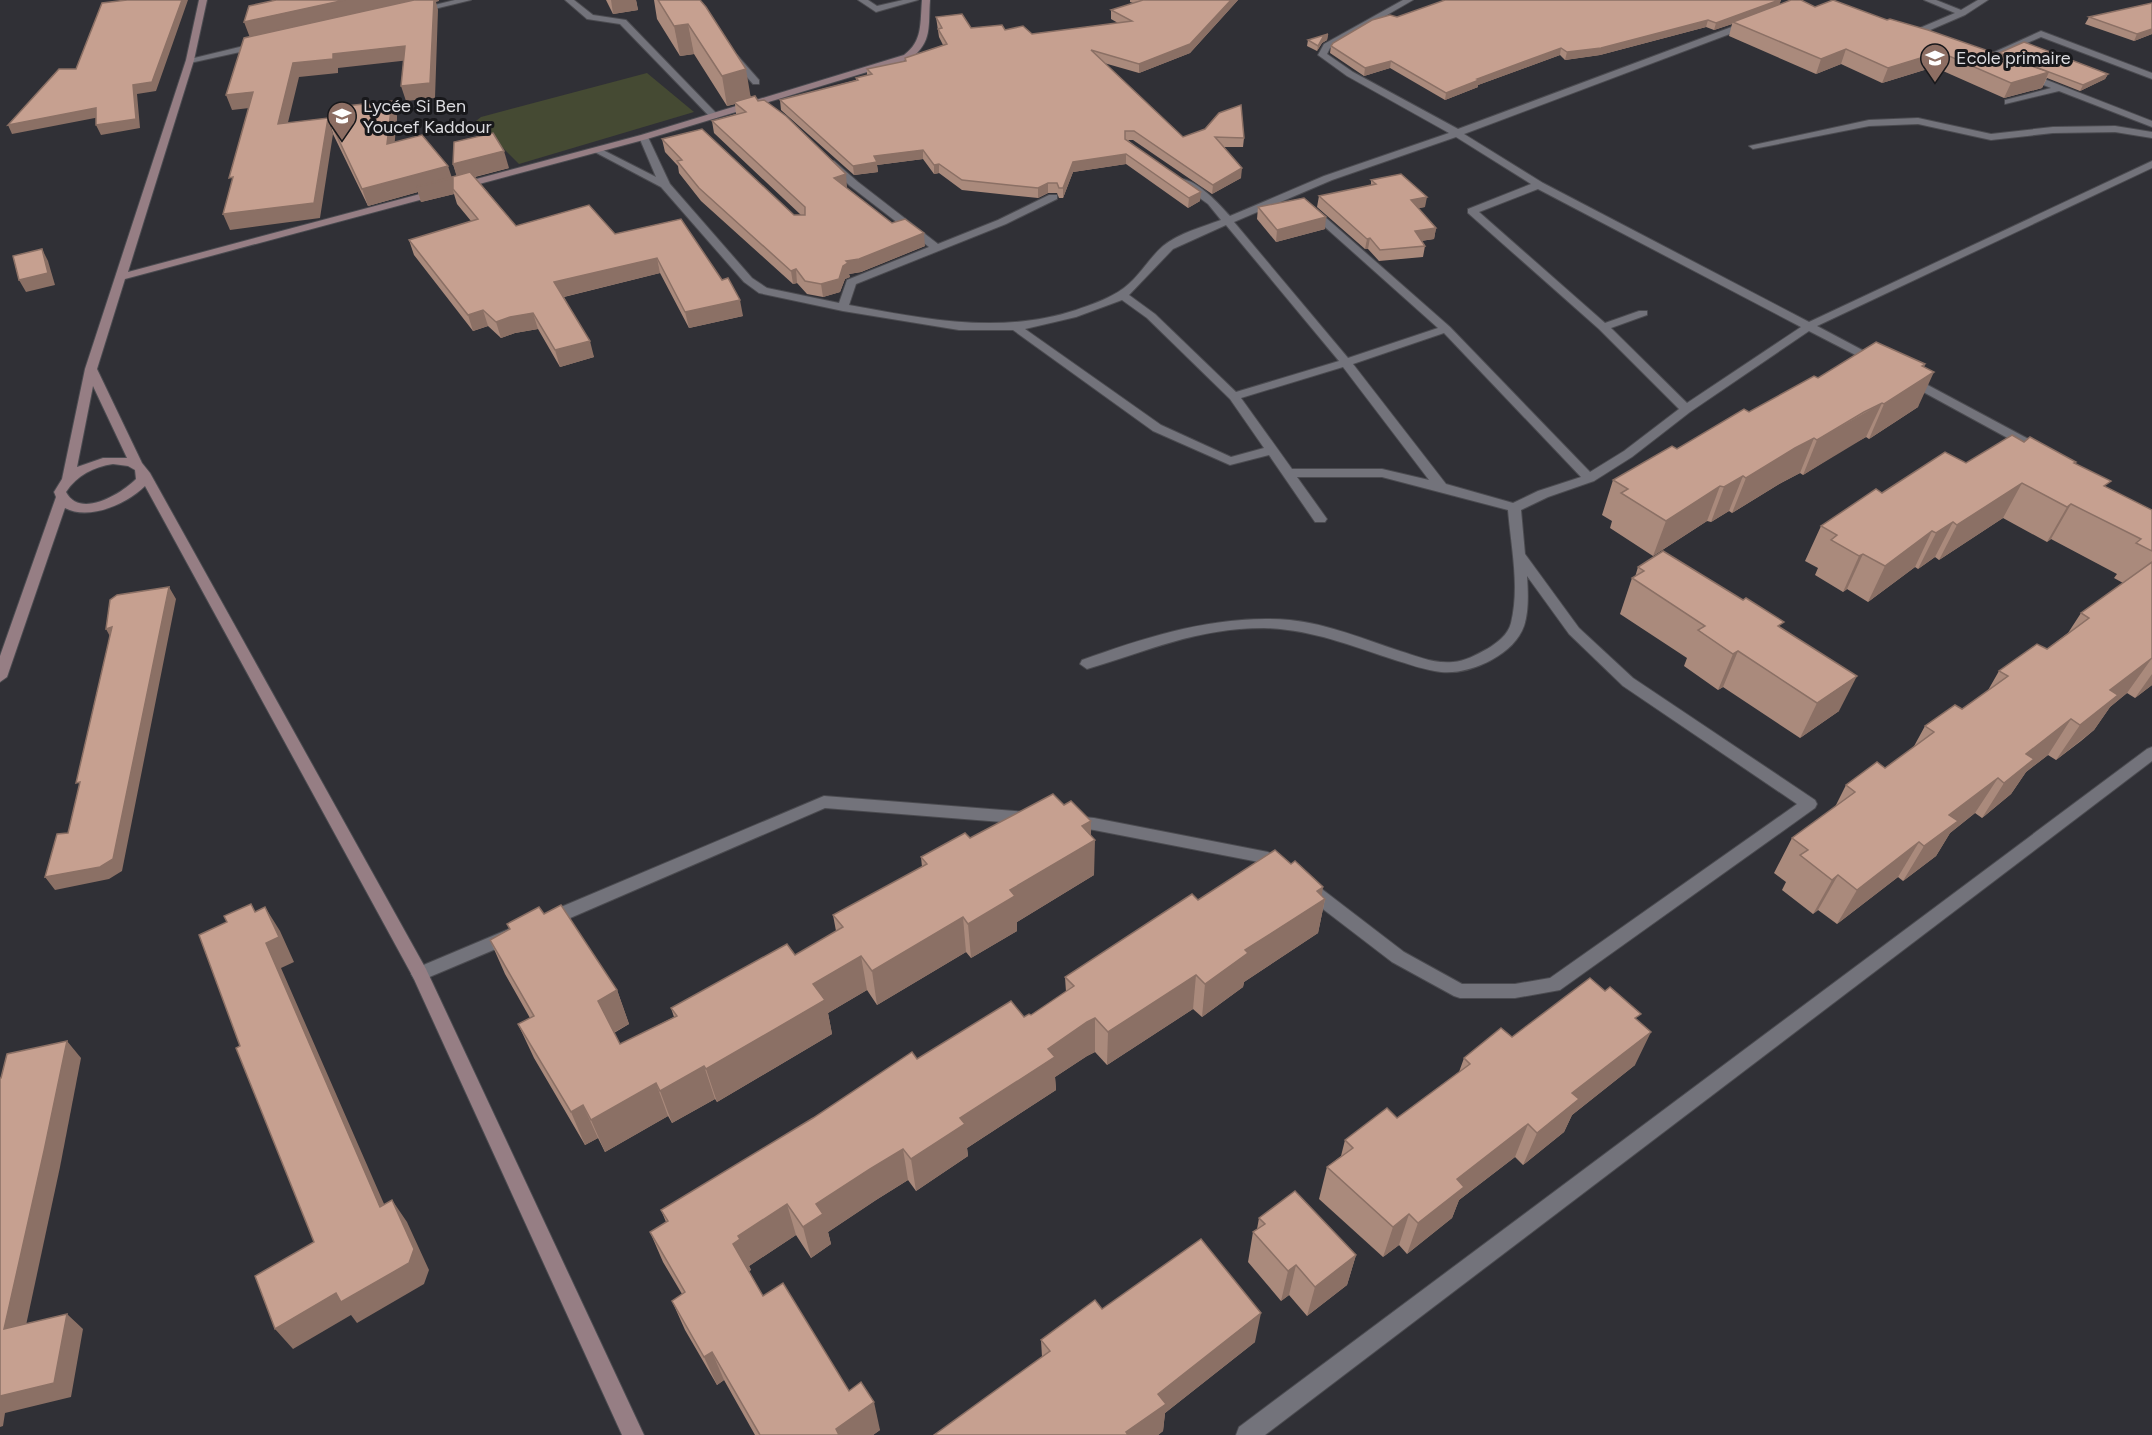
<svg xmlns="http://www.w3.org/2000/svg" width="2152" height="1435" font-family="Figtree,sans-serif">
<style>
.green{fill:#454a33}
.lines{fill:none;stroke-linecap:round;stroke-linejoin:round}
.lane-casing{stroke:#4b4b50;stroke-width:2}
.street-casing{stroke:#4b4b50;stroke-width:2}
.secondary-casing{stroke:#4b4b50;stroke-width:2}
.lane{fill:#73737b;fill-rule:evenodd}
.street{fill:#73737b;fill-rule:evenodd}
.secondary{fill:#967e84;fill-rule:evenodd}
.wall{fill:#aa8a7c}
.shaded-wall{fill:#8b7065}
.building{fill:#c6a090;stroke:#8b7065;stroke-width:1.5}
.labels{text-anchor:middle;stroke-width:6;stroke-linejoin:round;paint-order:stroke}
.far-poi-label{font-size:18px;fill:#dcdce0;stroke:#18181b;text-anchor:start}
</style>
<rect width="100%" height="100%" fill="#303036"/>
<path class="green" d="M647 73 694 112 519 164 476 121 481 117Z"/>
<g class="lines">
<g class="lane-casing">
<path id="lane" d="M1918 118 1991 134 2053 127 2115 126 2152 132V138L2115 132 2053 133 1991 140 1918 124 1869 126 1753 149 1749 146 1869 120Z"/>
</g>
<g class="street-casing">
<g id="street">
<path d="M455 0H471L418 13 414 10Z"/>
<path d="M565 0H574L593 15 626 20 717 114V118H711L620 24 587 19Z"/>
<path d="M858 0H868L877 6 903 0H918L876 12Z"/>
<path d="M1403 0H1413L1330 48 1327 54 1353 72 1458 129 1745 22H1751V26L1464 134 1543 183 1809 322 2152 161V168L1817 326 1881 360V364H1873L1809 331 1690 412 1632 457 1594 481 1548 497 1521 510 1525 554 1579 628 1633 678 1815 800 1817 804 1815 808 1560 990 1515 998H1460L1454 996 1392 962 1302 893 1300 888 1302 883 1308 881 1314 883 1404 952 1462 984H1515L1550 978 1797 804 1623 686 1569 634 1527 576C1528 592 1529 611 1524 626 1514 655 1470 675 1441 672 1424 670 1408 664 1392 659 1350 645 1309 629 1264 628 1196 628 1149 651 1087 669L1080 664 1082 660C1149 636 1218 614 1290 620 1328 624 1364 639 1400 651 1417 656 1434 664 1453 662 1465 661 1476 655 1487 649 1497 643 1508 635 1511 623 1520 586 1511 547 1508 510L1382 477H1297L1327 519 1325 522H1315L1269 455 1230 465 1153 431 1013 330H959L843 311 759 293 744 282 661 187 591 150 599 148 656 177 639 137 647 135 670 184 752 278 767 288 839 303 847 280 929 247 850 186 828 165V161H834L858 182 938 244 998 220 1049 195H1057V199L1006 224 856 284 849 305C926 319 1000 335 1076 310 1090 305 1105 300 1118 292 1137 281 1147 260 1163 246 1179 233 1202 227 1221 220L1208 204 1179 183V179C1195 177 1220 205 1230 216L1324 176 1449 133 1347 76 1318 55 1324 44ZM1456 137 1531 184 1468 209V213L1599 329 1679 409 1624 451 1590 472 1450 327 1316 209 1307 211 1438 328 1348 358 1234 222 1332 180ZM1538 189 1801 327 1687 403 1611 328 1647 315V311H1639L1605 323 1479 212ZM1226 225 1339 361 1236 392 1155 314 1129 295 1173 249ZM1122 300 1147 318 1230 399 1264 448 1231 457 1161 425 1025 329 1076 317ZM1444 333 1581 477 1538 491 1513 503 1446 484 1353 364ZM1343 367 1429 480 1382 469H1292L1241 398Z"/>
<path d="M1924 0H1936L1961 10 1978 0H1988L1965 15 1914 37H1908V33L1955 13Z"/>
<path d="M2041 31 2152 73V79L2041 37 1986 61 1979 59Z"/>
<path d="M260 42 264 45 263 47 190 63 186 60Z"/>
<path d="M731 55H737L759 80V84H753L731 59Z"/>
<path d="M2026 72 2152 121V127L2059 91 2005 104V100L2051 88 2023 77 2021 75Z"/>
<path d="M1909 375 2034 442 2036 445 2030 449 2026 448 1905 382V376Z"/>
<path d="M2152 747V761L1265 1435H1236L1239 1427 2147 749Z"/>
<path d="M824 796 1027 812 1033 814 1035 818 1033 822 1027 824 825 808 554 925 548 927 542 925 540 920 542 915Z"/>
<path d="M1072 816 1094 818 1268 852 1287 863 1289 868 1287 873 1281 874 1264 863 1094 830 1066 826 1064 822 1066 818Z"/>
<path d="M509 929 515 931 518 936 515 941 420 981 414 979 411 974 414 969Z"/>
</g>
</g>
<g class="secondary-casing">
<path id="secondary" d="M199 0H207L194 60 128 272 641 135 904 55C923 41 920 23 922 0H930C928 26 933 42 910 59L647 139 125 279 97 369 142 463 150 473 426 969 644 1435H622L413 977 145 486C127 504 89 521 65 508L7 677 0 682V656L56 497 54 492 62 479 85 369 186 60ZM93 386 127 458H103L77 467ZM113 464 128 466 135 470 136 479C121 494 80 519 66 492 77 475 94 467 113 464Z"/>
</g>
<use href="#lane" class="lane"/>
<use href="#street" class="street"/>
<use href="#secondary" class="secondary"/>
</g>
<g class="wall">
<path d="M606 0H636L638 10 613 14Z"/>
<path d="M654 0H700L751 97 758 101 847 187H846L892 223 925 246 861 272 849 274 850 277 845 279 840 292 823 297 807 294 797 283 793 284 701 201 679 173 678 166 665 152 662 139 794 215H801L714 133 712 121 736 114 735 104 727 106 694 54 680 56 657 19Z"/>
<path d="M1130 0H1238L1190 53 1139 73 1104 63 1183 137 1244 138 1243 147H1223L1241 178 1212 194 1133 140H1128L1200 201 1188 208 1126 164 1073 172 1063 198H1059L1057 193H1048L1038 198 962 190 939 173 934 174 923 159 877 165 878 172 854 175 781 110 780 100 856 80V78L867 75V69L905 61V58L943 45 939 37 936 17 971 28 1005 30 1032 34 1118 23 1111 19V10L1133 3 1130 2Z"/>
<path d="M1445 0H1781L1779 4 1815 7 1887 20 1999 55V53L2108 74 2105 79 2080 91 2047 78 2042 88 2004 98 1934 67 1882 83 1841 64 1816 74 1729 36 1732 24 1714 30 1706 27 1600 55 1565 60 1560 55 1478 85V87L1445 100 1390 68 1364 76 1330 53 1331 46 1397 17Z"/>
<path d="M2152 3V34L2134 41 2085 24 2089 17Z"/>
<path d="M1328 34 1327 40 1322 43 1317 51 1307 46 1308 40Z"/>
<path d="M392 101 397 117 394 142 451 177 457 176 453 164 509 168 475 177 516 226 615 234 681 219 743 316 689 328 660 273 564 297 594 357 560 367 538 329 515 333 501 338 488 326 473 331 414 255 409 240 471 221 457 204 454 194 421 202 418 192 368 206 333 134 328 117H335Z"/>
<path d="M1371 180 1425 207 1418 208 1436 228 1434 239 1421 241 1425 246 1423 257 1379 261 1368 249H1365L1317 207 1319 196 1371 185Z"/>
<path d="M1258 207 1325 229 1276 242 1257 219Z"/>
<path d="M1925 364 1924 367 1918 407 1869 439 1866 437 1849 446 1803 475 1800 473 1781 483 1732 513 1729 511 1711 522 1707 521 1653 556 1610 528 1612 521 1602 515 1613 480 1818 378Z"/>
<path d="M2024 442 2075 463 2107 488 2152 510V685L2135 698 2127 693 2110 707 2094 730 2081 741 2056 760 2048 755 2026 772 2011 794 1982 818 1975 813 1950 833 1936 856 1903 881 1898 877 1837 924 1818 910 1813 914 1782 890 1786 882 1774 873 1792 838 1835 807 1846 785 1885 768 1913 748 1925 726 1962 709 1987 692 1999 671 2047 649 2068 633 2081 613 2123 583 2114 578 2117 574 2051 539 2047 542 2003 518 1939 560 1935 557 1918 569 1915 567 1868 602 1847 589 1843 592 1815 575 1818 568 1805 561 1821 526 1882 493Z"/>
<path d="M1638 567 1781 628 1839 711 1800 738 1723 687 1718 690 1684 666 1687 658 1620 614 1632 578 1635 577Z"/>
<path d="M1064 805 1091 821V836L1094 875 1017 922V931L971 958 966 952 877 1005 867 990 828 1013 832 1034 717 1102 715 1099 672 1123 668 1116 605 1152 598 1138 585 1145 534 1058 518 1024 530 1018 505 974 490 940 544 914 617 990 629 1024 614 1033 620 1044 674 1017 671 1008 795 955 836 931 833 915 922 867 921 857 970 838Z"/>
<path d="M1322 896 1325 899 1318 933 1244 982 1243 987 1202 1017 1193 1009 1107 1065 1095 1052 1087 1056 1055 1077 1056 1090 967 1148 968 1156 916 1191 908 1180 876 1200 828 1232 831 1244 811 1258 796 1235 749 1266 751 1270 749 1271 763 1296 849 1391 880 1430 873 1435H755L724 1380 717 1385 685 1330 672 1301 682 1294 663 1262 650 1232 666 1222 661 1210 917 1059 1024 1017 1031 1015 1066 992 1065 977 1198 900Z"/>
<path d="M1638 1020 1635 1065 1572 1115 1564 1132 1523 1165 1515 1157 1459 1200 1452 1218 1407 1254 1399 1245 1383 1257 1319 1199 1327 1167 1341 1156 1345 1140 1397 1118 1459 1072 1464 1058 1512 1037Z"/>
<path d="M1259 1218 1356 1255 1347 1285 1307 1316 1289 1295 1281 1301 1248 1262 1253 1232 1257 1229Z"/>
<path d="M1102 1309 1255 1342 1165 1413 1163 1431 1158 1435H934L1042 1357 1041 1340Z"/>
</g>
<g class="shaded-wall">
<path d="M182 0H188L156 91 137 94 140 128 101 135 96 125 133 85Z"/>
<path d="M345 0H439V1L436 2 438 10 435 98 406 101 401 86 434 2 252 43 244 22Z"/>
<path d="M611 0H636L638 10 613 14Z"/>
<path d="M1231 0H1238L1190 53 1139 73V64Z"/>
<path d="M1779 0H1781L1779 6 1733 22 1732 24 1714 30 1716 23Z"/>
<path d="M1708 20 1706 27 1600 55 1565 60 1567 52Z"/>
<path d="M688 24 694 54 680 56 674 26Z"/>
<path d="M2152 29V34L2134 41 2137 34Z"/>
<path d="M1328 34 1327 40 1322 43 1317 51 1318 46 1323 37Z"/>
<path d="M405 46 410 60 338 68V73L299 77 284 139 278 124 293 63 333 54Z"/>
<path d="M1561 48 1560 55 1478 85V87L1445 100 1446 93 1477 79Z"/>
<path d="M1846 49 1841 64 1816 74 1821 59Z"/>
<path d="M1940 52 1934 67 1882 83 1888 68Z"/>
<path d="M1391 61 1390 68 1364 76 1365 68Z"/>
<path d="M746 69 751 99 734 102 735 104 727 106 722 76Z"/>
<path d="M2049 72 2042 88 2004 98 2011 83Z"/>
<path d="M2108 74 2105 79 2080 91 2083 85Z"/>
<path d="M253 92 259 107 232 110 226 95Z"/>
<path d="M392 101 397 117 393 160 387 144Z"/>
<path d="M96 108 100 117 12 134 8 125Z"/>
<path d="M328 118 333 134 320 218 230 230 223 214Z"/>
<path d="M923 150V159L877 165 878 172 854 175 853 166 874 156Z"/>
<path d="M504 151 509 168 458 181 453 164Z"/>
<path d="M1126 154V164L1073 172 1063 198V188L1073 162Z"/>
<path d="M939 164V173L934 174V165Z"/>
<path d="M448 166 452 178H453V189L454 194 421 202 418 192 368 206 362 189Z"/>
<path d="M1242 168 1241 178 1212 194 1213 185Z"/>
<path d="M846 174 847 187 836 190 834 178Z"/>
<path d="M1048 183V193L1038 198V188Z"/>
<path d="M1201 192 1200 201 1188 208 1189 198Z"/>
<path d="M1427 197 1425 207 1409 210 1411 200Z"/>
<path d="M1326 217 1325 229 1276 242 1277 230Z"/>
<path d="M1436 228 1434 239 1413 242 1415 231Z"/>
<path d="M924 233 925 246 861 272 849 274 850 277 845 279 840 292 823 297 821 284 843 266 846 261Z"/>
<path d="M1370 238 1368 249H1365L1367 239Z"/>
<path d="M42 249 48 261 55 285 26 292 19 280Z"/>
<path d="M657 258 660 273 559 298 554 282Z"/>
<path d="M796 269 797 283 793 284 791 271Z"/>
<path d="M740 300 743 316 689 328 685 312Z"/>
<path d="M483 310 488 326 473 331 468 315Z"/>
<path d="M533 313 538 329 515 333 501 338 496 322 510 317Z"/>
<path d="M590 341 594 357 560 367 555 350Z"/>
<path d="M1925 364 1916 384 1934 372 1918 407 1869 439 1884 404 1922 366Z"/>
<path d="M1882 403 1866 437 1803 475 1817 440Z"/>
<path d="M1814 438 1800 473 1781 483 1732 513 1746 478 1795 448Z"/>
<path d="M1743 476 1729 511 1711 522 1724 487Z"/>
<path d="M2022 483 2003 518 1939 560 1957 525Z"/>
<path d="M1720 486 1707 521 1653 556 1666 521Z"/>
<path d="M2071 504 2051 539 2047 542 2067 507Z"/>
<path d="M1953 522 1935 557 1918 569 1936 533Z"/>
<path d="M1932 531 1915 567 1868 602 1885 566Z"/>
<path d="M1863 554 1847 589 1843 592 1859 556Z"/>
<path d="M169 587 176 599 122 871 109 879 55 890 45 877 100 867Z"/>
<path d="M112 627 113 642 106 629Z"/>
<path d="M1738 651 1723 687 1718 690 1733 654Z"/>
<path d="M2152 658 2127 693 2110 707 2094 730 2056 760 2080 725 2110 690Z"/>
<path d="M2152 674V685L2135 698Z"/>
<path d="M1857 676 1839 711 1800 738 1817 703Z"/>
<path d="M2071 719 2048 755 2026 772 2011 794 1982 818 2004 783 2026 754Z"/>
<path d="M1998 778 1975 813 1950 833 1936 856 1903 881 1924 846 1949 815Z"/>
<path d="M1091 821V842L1095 840 1094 875 1017 922V931L971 958 968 924 1010 890 1082 826Z"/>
<path d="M1919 842 1898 877 1837 924 1857 890Z"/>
<path d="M1838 875 1818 910 1813 914 1832 880Z"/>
<path d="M1323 887 1321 901 1325 899 1318 933 1244 982 1243 987 1202 1017 1205 984 1245 950Z"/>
<path d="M265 907 280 931 294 962 281 968 395 1229 380 1207 266 943Z"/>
<path d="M963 917 966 952 877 1005 872 971Z"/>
<path d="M861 956 867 990 828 1013 832 1034 717 1102 706 1069 813 984Z"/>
<path d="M1196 975 1193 1009 1107 1065 1108 1032Z"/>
<path d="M617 990 629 1024 611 1034 598 1001Z"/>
<path d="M1095 1018V1052L1087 1056 1055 1077 1056 1090 967 1148 968 1156 916 1191 911 1159 960 1118 1048 1049 1087 1022Z"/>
<path d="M1651 1032 1635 1065 1572 1115 1564 1132 1523 1165 1537 1133 1572 1093Z"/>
<path d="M67 1041 81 1058 60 1167 22 1344 4 1329Z"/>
<path d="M704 1066 715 1099 672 1123 660 1091Z"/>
<path d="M656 1083 668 1116 605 1152 591 1120Z"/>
<path d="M583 1105 598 1138 585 1145 571 1112Z"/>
<path d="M1528 1124 1515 1157 1459 1200 1452 1218 1407 1254 1418 1223 1457 1179Z"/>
<path d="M903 1149 908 1180 876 1200 828 1232 831 1244 811 1258 803 1227 816 1204 870 1169Z"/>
<path d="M392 1200 407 1222 429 1270 424 1284 357 1323 351 1315 293 1349 275 1329Z"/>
<path d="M787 1204 796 1235 749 1266 751 1270 744 1274 733 1244 738 1236Z"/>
<path d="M1409 1214 1399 1245 1383 1257 1393 1227Z"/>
<path d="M1356 1255 1347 1285 1307 1316 1315 1287Z"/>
<path d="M1296 1265 1289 1295 1281 1301 1288 1271Z"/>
<path d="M1261 1313 1255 1342 1165 1413 1163 1431 1158 1435H1126V1432L1158 1394Z"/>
<path d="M67 1314 83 1329 71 1397 5 1413 3 1426 0 1427V1396Z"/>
<path d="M712 1352 724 1380 717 1385 704 1357Z"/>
<path d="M874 1402 880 1430 873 1435H837L836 1429Z"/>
</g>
<g class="building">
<path d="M127 0H182L152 82 133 85 136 119 96 125V108L8 125 59 69H76L102 3Z"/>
<path d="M276 0H345L244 22 249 6Z"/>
<path d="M414 0H434L430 83 401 86 405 46 333 54V59L293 63 278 124 328 118 314 203 223 214 233 177 229 178 253 92 226 95 244 38Z"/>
<path d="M658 0H700L706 7 746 69 722 76 688 24 674 26Z"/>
<path d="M1143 0H1231L1190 44 1139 64 1091 50 1183 137 1205 129 1219 113 1241 105 1244 138 1215 137 1242 168 1213 185 1134 131H1125V139L1201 192 1189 198 1126 154 1073 162 1063 188H1059L1057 183H1048L1038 188 962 180 939 164 934 165 923 150 874 156 877 162 853 166 780 100 858 80 856 78 872 74 867 69 906 61 905 58 947 44 938 29 942 28 936 17 962 14 971 28 1002 25 1005 30 1023 26 1032 34 1132 21 1111 10Z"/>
<path d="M1445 0H1779L1716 23 1708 20 1601 48 1567 52 1561 48 1477 79 1479 80 1446 93 1391 61 1365 68 1331 46 1333 43 1372 20 1390 15 1397 17Z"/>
<path d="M1791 0H1801L1815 7 1833 0 1887 20 1890 19 1928 30 2049 72 2011 83 1940 52 1888 68 1846 49 1821 59 1733 22Z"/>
<path d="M2152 3V29L2137 34 2089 17Z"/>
<path d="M1328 34 1323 37 1318 46 1308 40Z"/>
<path d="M2024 42 2108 74 2083 85 1999 53Z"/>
<path d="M755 96 758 101 764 100 786 116 846 174 834 178 892 223 905 219 924 233 859 259 846 261 848 263 843 266 839 279 821 284 805 281 796 269 791 271 699 188 677 161 682 160 662 139 702 129 794 215H805V207L712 121 746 112 734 102Z"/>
<path d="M392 101 387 144 422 135 448 166 362 189 328 117H335L336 107Z"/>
<path d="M493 133 504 151 453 164 454 142Z"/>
<path d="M470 172 516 226 589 205 615 234 681 219 722 280 728 278 740 300 685 312 657 258 554 282 590 341 555 350 533 313 510 317 496 322 483 310 468 315 409 240 478 219 453 189V178L416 187Z"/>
<path d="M1401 174 1427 197 1411 200 1436 228 1415 231 1425 246 1380 250 1370 238 1367 239 1319 196 1376 184 1371 180Z"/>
<path d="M1304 198 1326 217 1277 230 1258 207Z"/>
<path d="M42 249 48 273 19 280 13 256Z"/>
<path d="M1876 342 1925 364 1922 366 1934 372 1884 404 1882 403 1864 412 1817 440 1814 438 1795 448 1746 478 1743 476 1724 487 1720 486 1666 521 1621 493 1628 489 1613 480 1672 446 1677 449 1744 409 1749 412 1814 376 1818 378Z"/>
<path d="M2012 435 2024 442 2030 437 2076 462 2074 463 2111 481 2104 486 2152 510V551L2136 543 2141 539 2071 504 2067 507 2022 483 1957 525 1953 522 1936 533 1932 531 1885 566 1863 554 1859 556 1831 540 1837 535 1821 526 1876 489 1882 493 1945 452 1966 463Z"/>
<path d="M1663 551 1743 600 1746 598 1784 622 1778 626 1857 676 1817 703 1738 651 1733 654 1698 630 1705 626 1632 578 1644 571 1638 567Z"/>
<path d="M2152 562V658L2110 690 2118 695 2080 725 2071 719 2026 754 2034 759 2004 783 1998 778 1949 815 1958 821 1924 846 1919 842 1857 890 1838 875 1832 880 1800 855 1808 850 1792 838 1855 792 1846 785 1877 762 1885 768 1934 732 1925 726 1955 705 1962 709 2008 676 1999 671 2037 644 2047 649 2089 618 2081 613Z"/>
<path d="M169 587 113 859 100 867 45 877 57 834 68 833 80 782 76 783 112 627 106 629 110 600 117 595Z"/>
<path d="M1053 794 1064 805 1071 801 1091 821 1082 826 1095 840 1010 890 1015 896 968 924 963 917 872 971 861 956 813 984 825 1000 706 1069 704 1066 660 1091 656 1083 591 1120 583 1105 571 1112 518 1024 534 1016 490 940 510 929 507 924 539 907 544 914 561 905 617 990 598 1001 620 1044 677 1016 671 1008 787 944 795 955 843 927 833 915 927 864 921 857 965 833 970 838Z"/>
<path d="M1275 850 1291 864 1295 861 1323 887 1317 891 1325 899 1245 950 1248 953 1205 984 1196 975 1108 1032 1095 1018 1087 1022 1048 1049 1055 1057 960 1118 965 1124 911 1159 903 1149 870 1169 816 1204 823 1214 803 1227 787 1204 738 1236 740 1239 733 1244 763 1296 783 1283 849 1391 861 1382 874 1402 836 1429 839 1435H760L712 1352 704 1357 672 1301 685 1292 650 1232 668 1221 661 1210 813 1118 912 1052 917 1059 1011 1001 1024 1017 1029 1014 1031 1015 1074 986 1065 977 1192 894 1198 900Z"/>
<path d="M251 904 255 912 265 907 279 937 266 943 380 1207 392 1200 414 1249 409 1263 341 1302 336 1293 275 1329 255 1276 314 1242 236 1048 240 1046 199 935 227 922 224 916Z"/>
<path d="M1590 978 1605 991 1610 987 1641 1014 1635 1018 1651 1032 1572 1093 1579 1099 1537 1133 1528 1124 1457 1179 1464 1187 1418 1223 1409 1214 1393 1227 1327 1167 1353 1148 1345 1140 1387 1108 1397 1118 1470 1064 1464 1058 1501 1028 1512 1037Z"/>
<path d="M67 1041 44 1151 4 1329 67 1314 54 1383 0 1396V1078H1L7 1054Z"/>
<path d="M1295 1191 1356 1255 1315 1287 1296 1265 1288 1271 1253 1232 1265 1224 1259 1218Z"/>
<path d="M1201 1239 1261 1313 1158 1394 1166 1404 1126 1432 1128 1435H934L1050 1351 1041 1340 1095 1300 1102 1309Z"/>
</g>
<defs>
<g id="school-pin" transform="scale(1.5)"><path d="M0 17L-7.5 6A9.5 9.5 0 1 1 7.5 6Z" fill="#8d6e63" stroke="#18181b"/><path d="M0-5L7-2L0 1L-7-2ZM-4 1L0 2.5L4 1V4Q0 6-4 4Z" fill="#fff"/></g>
</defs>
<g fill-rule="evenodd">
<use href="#school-pin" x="1935" y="58"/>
<use href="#school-pin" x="342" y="116"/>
</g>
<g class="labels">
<g class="far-poi-label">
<text x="1956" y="64">Ecole primaire</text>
<text x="363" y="112">Lycée Si Ben<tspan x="363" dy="21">Youcef Kaddour</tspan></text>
</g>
</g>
</svg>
